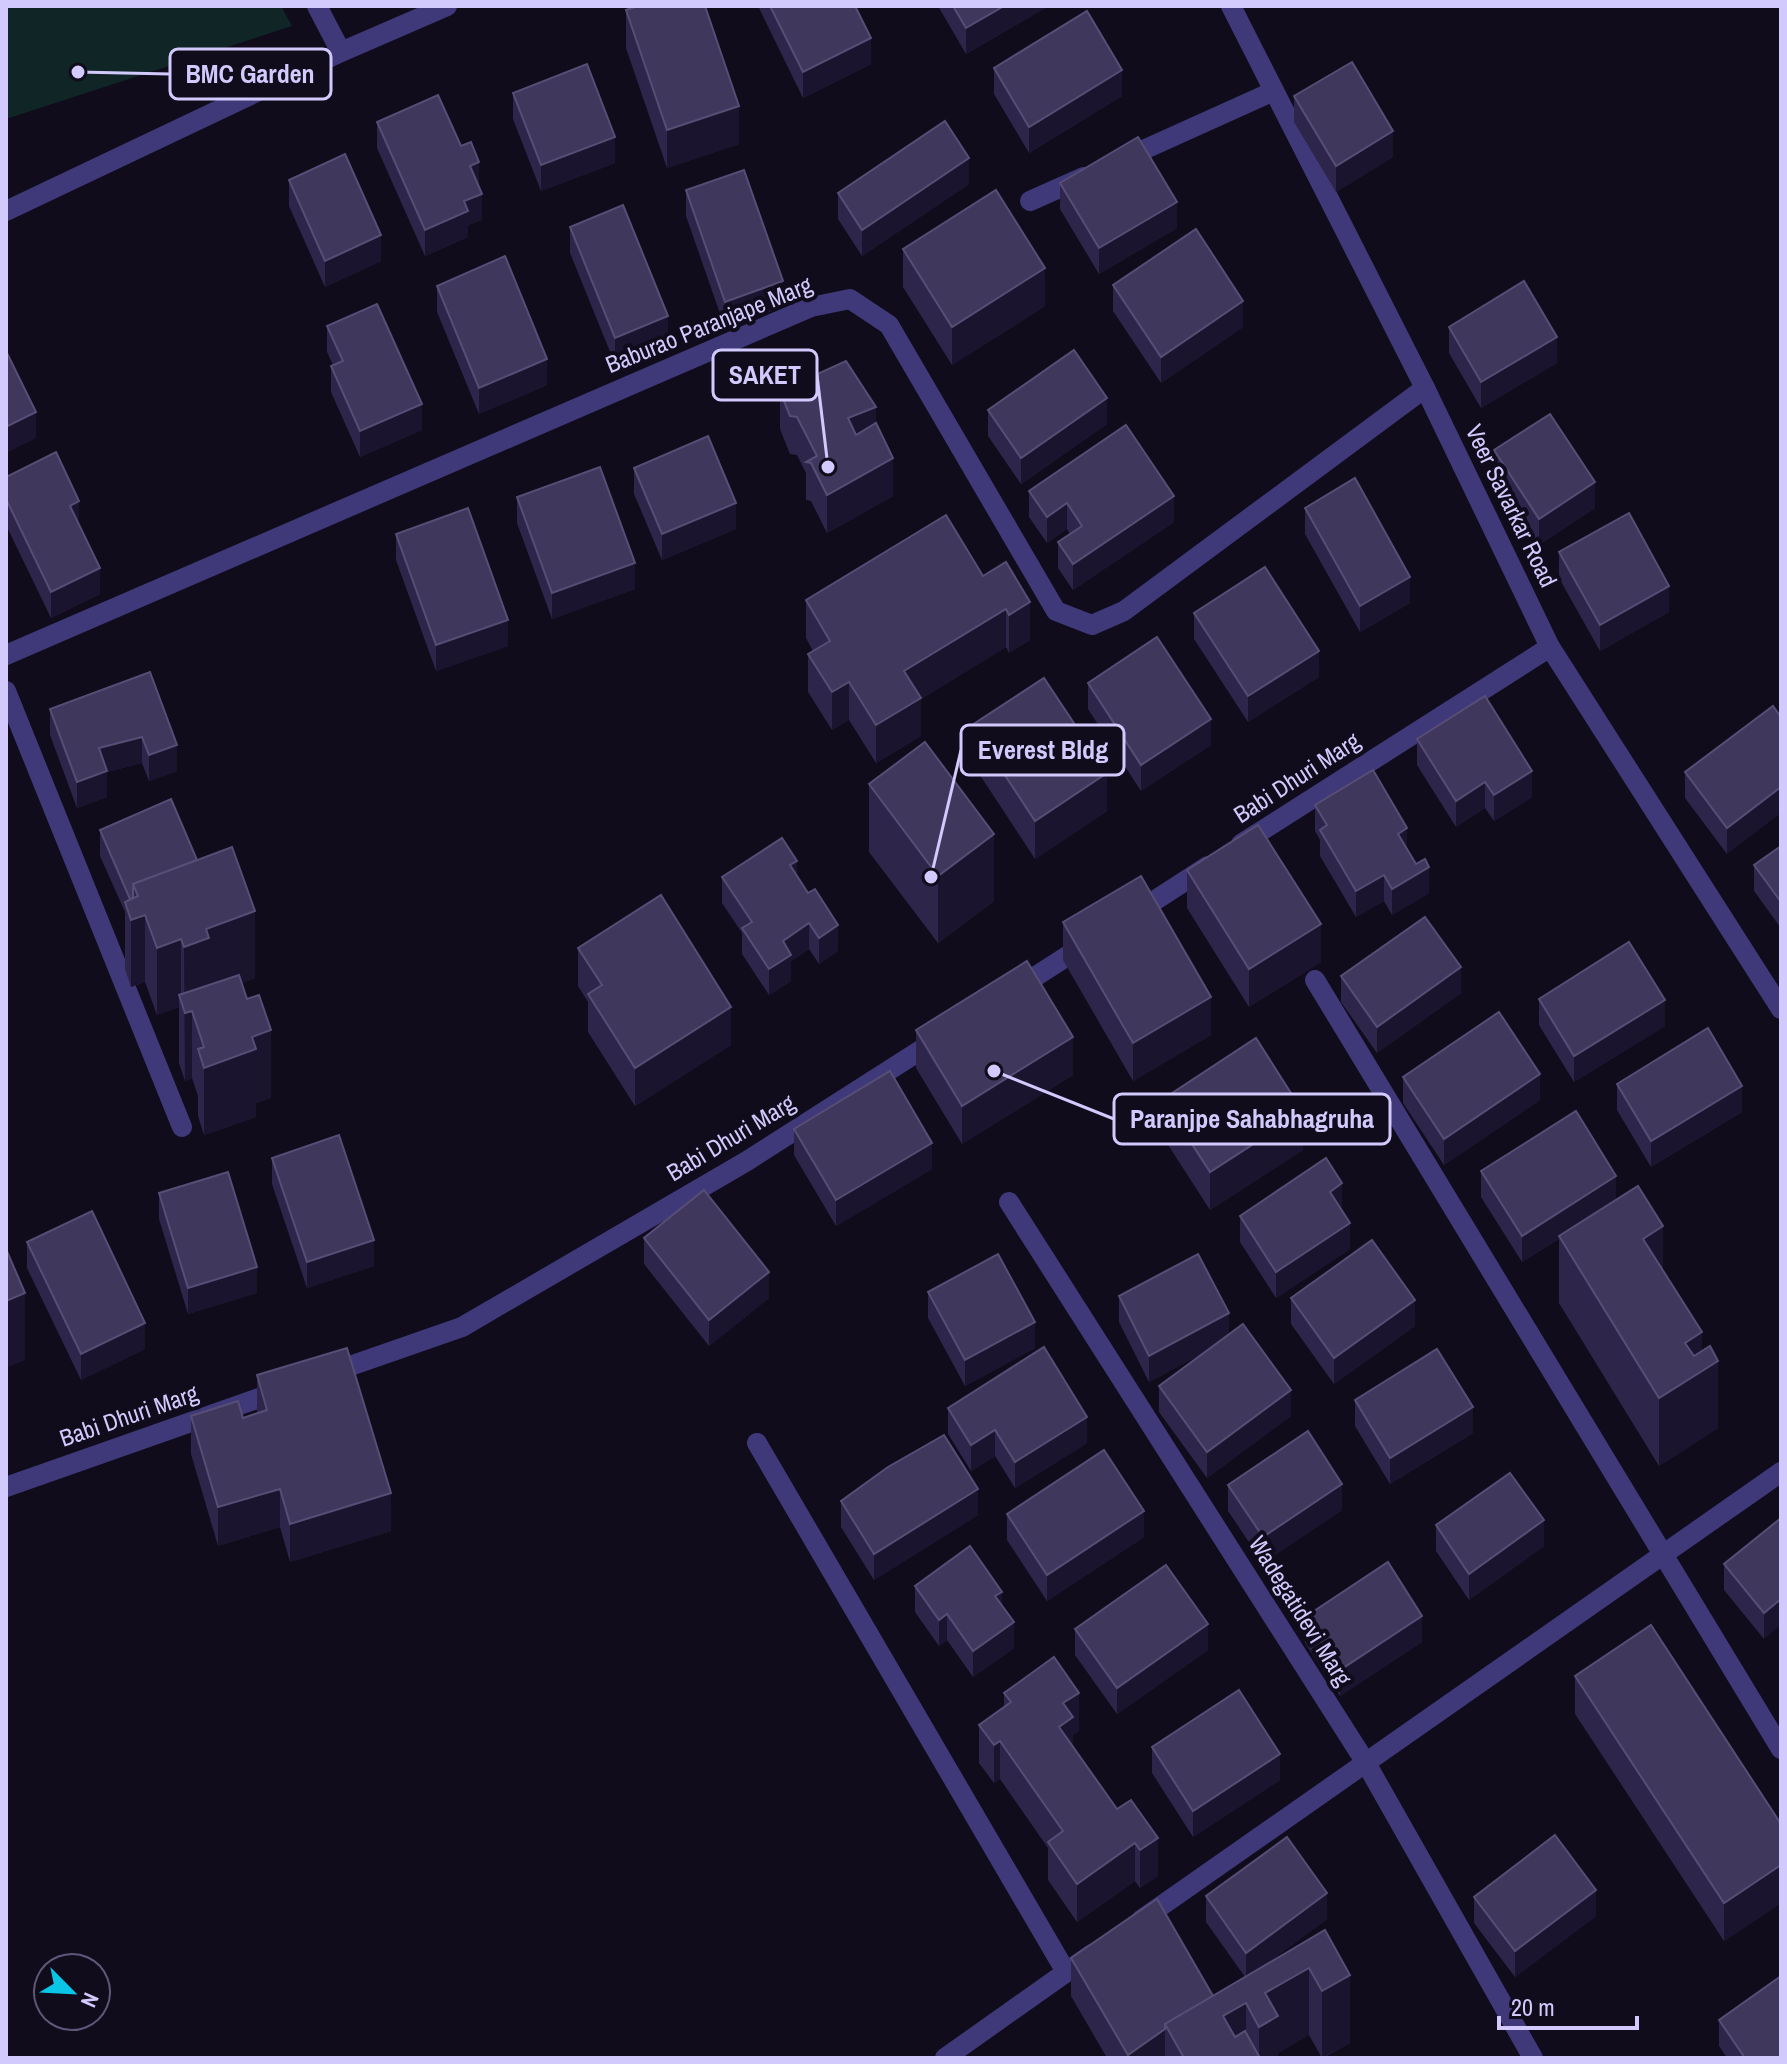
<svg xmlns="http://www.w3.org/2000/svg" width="1787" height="2064" font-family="'Archivo Narrow',sans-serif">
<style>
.green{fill:#102526}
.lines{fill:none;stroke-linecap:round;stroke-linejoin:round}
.minor{stroke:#3f3979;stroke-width:20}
.wall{fill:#2e254a}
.shaded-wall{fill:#1b142f}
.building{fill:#40375d;stroke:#574e76;stroke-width:2}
.labels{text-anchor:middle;stroke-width:8;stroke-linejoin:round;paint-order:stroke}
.street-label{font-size:24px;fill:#d2cafd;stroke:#100c1c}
.leader{fill:none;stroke:#d2cafd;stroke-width:3}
.callout-dot{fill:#d2cafd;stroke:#100c1c;stroke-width:3}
.callout{fill:#100c1c;stroke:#d2cafd;stroke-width:3}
.callout-label{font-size:26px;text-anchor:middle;font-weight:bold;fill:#d2cafd}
</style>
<rect width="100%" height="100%" fill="#100c1c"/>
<path class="green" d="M6 6H281L292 26 6 119Z"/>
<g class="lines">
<g class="minor">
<path d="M317 6 341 52"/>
<path d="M1231 6 1425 388 1550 647 1781 1009"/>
<path d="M1121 160 1274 91"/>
<path d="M1030 201 1084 177"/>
<path d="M6 211 341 52 447 6"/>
<path d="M6 655 811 307 850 299 889 325 1056 611 1092 625 1124 611 1425 388"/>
<path d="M6 691 182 1127"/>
<path d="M1241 844 1550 647"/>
<path d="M1134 914 1208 866"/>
<path d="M1315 980 1781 1749"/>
<path d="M1016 989 1086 944"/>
<path d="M1009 1202 1366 1763 1533 2058"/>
<path d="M327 1374 462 1327 747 1161 938 1039"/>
<path d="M757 1443 1066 1972"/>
<path d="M6 1487 282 1390"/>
<path d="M1141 1920 1781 1472"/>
<path d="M945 2058 1092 1954"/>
</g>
</g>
<g class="wall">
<path d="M758 6H855L871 64 803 98Z"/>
<path d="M938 6H1047V7L966 54Z"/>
<path d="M626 10 739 144 667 168 626 48Z"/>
<path d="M994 68 1122 96 1029 153 994 94Z"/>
<path d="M513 93 615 163 541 191 513 119Z"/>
<path d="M1294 96 1393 157 1336 192 1294 122Z"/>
<path d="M377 122 482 220 468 225V237L425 256 377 148Z"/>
<path d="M289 180 381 261 325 287 289 206Z"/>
<path d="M1060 183 1177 228 1099 274 1060 209Z"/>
<path d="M969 184 862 256 838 219V193Z"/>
<path d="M686 190 783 307 725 328 686 216Z"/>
<path d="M570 227 668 342 615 364 570 253Z"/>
<path d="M903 249 1045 306 952 365 903 287Z"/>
<path d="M1113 285 1243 327 1161 383 1113 311Z"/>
<path d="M437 286 547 385 479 414 437 312Z"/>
<path d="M327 326 422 430 360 457 331 392V366L333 365 327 352Z"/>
<path d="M1449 327 1557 363 1481 408 1449 353Z"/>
<path d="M780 391 876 424 893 496 827 533 811 501 806 500V473L797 455 790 454 780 429Z"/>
<path d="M988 410 1107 424 1021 484 988 436Z"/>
<path d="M1494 450 1595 508 1539 545 1494 476Z"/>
<path d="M634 468 736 529 662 560 634 494Z"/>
<path d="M6 477 79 526 100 594 51 618 6 525Z"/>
<path d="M1029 491 1174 522 1073 590 1058 568V542L1070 534 1067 529 1047 543 1029 517Z"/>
<path d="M517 497 635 589 552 619 517 523Z"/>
<path d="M1305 508 1410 603 1360 632 1305 534Z"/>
<path d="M396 534 508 646 436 671 396 560Z"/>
<path d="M1559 552 1669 612 1600 651 1559 578Z"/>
<path d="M983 576 1030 640 1009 653 1006 647 921 699V736L876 763 849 720 832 730 808 692V654L813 651 806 638V600Z"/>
<path d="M1194 613 1319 677 1248 722 1194 639Z"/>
<path d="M150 672 177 771 149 781 142 763 107 772V797L77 808 50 735V709Z"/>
<path d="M1088 683 1211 745 1141 791 1088 709Z"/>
<path d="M1781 717 1727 854 1685 798V772Z"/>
<path d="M972 725 1107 811 1035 859 972 763Z"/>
<path d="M1417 739 1532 797 1494 821 1485 808 1456 827 1417 765Z"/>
<path d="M869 784 994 901 938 943 869 852Z"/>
<path d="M1315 805 1407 850 1429 893 1392 915 1384 901 1356 917 1320 856V840L1315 831Z"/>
<path d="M100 830 197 860 255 978 242 983 271 1098 256 1103V1117L204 1135 198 1116V1096L192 1078 185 1081 179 1063V1007L157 1015 145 982 131 987 125 969V912L100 856Z"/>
<path d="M1781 846V928L1754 891V865Z"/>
<path d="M1187 870 1321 962 1249 1007 1187 908Z"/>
<path d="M797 876 838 951 819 964 809 949 791 961V981L769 995 742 954V933L722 903V877Z"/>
<path d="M1063 922 1211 1035 1133 1081 1063 960Z"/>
<path d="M578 948 731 1045 635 1106 588 1032V1002L578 986Z"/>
<path d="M1341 976 1461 993 1377 1053 1341 1002Z"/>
<path d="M1539 999 1665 1026 1574 1082 1539 1025Z"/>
<path d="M916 1030 1073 1075 962 1144 916 1068Z"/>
<path d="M1403 1077 1540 1100 1444 1165 1403 1103Z"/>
<path d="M1617 1084 1742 1112 1651 1167 1617 1110Z"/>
<path d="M1163 1099 1303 1150 1210 1210 1163 1137Z"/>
<path d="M794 1129 932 1169 836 1226 794 1155Z"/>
<path d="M272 1158 374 1266 307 1288 272 1184Z"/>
<path d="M1481 1171 1616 1199 1663 1270 1702 1351 1718 1428 1659 1466 1559 1303V1239L1522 1262 1481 1197Z"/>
<path d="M159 1193 257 1293 188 1314 159 1219Z"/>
<path d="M1342 1209 1350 1249 1276 1298 1240 1242V1216Z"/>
<path d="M644 1238 769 1298 709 1346 644 1264Z"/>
<path d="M27 1242 145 1349 81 1380 27 1268Z"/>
<path d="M928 1292 1035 1348 965 1386 928 1318Z"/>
<path d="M1119 1296 1229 1334 1291 1416 1207 1478 1159 1412V1386L1205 1352 1149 1382 1119 1322Z"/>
<path d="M1291 1298 1415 1326 1334 1384 1291 1324Z"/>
<path d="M257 1375 391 1531 290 1562 280 1527 218 1546 191 1454V1416L243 1418 257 1413Z"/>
<path d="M1355 1400 1473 1433 1390 1484 1355 1426Z"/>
<path d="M948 1408 1087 1443 1015 1488 995 1456 971 1471 948 1434Z"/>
<path d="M1228 1485 1342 1510 1263 1563 1228 1511Z"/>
<path d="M841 1501 978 1515 874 1580 841 1527Z"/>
<path d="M1007 1514 1144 1537 1047 1601 1007 1540Z"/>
<path d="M1781 1518 1764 1639 1724 1590V1564Z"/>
<path d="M1436 1525 1544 1546 1469 1600 1436 1551Z"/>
<path d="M915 1586 1002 1605 1014 1648 973 1677 947 1640 939 1646 915 1612Z"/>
<path d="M1305 1617 1422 1642 1340 1696 1305 1643Z"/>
<path d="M1075 1629 1208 1650 1117 1714 1075 1655Z"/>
<path d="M1575 1676 1781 1824V1903L1724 1941 1575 1714Z"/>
<path d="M1004 1693 1079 1731 1073 1735V1746L1158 1876 1140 1888 1135 1881 1077 1922 1048 1880V1848L1000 1779 994 1783 979 1763V1725L1004 1708Z"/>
<path d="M1152 1747 1280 1780 1193 1837 1152 1773Z"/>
<path d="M1206 1896 1327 1919 1265 1965 1325 1930 1350 2043 1323 2058H1322L1309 2035 1278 2053V2058H1107L1071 1996V1958L1213 1996 1245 1977 1206 1922Z"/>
<path d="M1474 1897 1596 1916 1515 1977 1474 1923Z"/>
<path d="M1719 2020 1781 2058H1727L1719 2046Z"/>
</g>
<g class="shaded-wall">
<path d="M1004 6H1047V7L966 54V28Z"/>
<path d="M871 38V64L803 98V72Z"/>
<path d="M1122 70V96L1029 153V127Z"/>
<path d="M739 106V144L667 168V130Z"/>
<path d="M1393 131V157L1336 192V166Z"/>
<path d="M615 137V163L541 191V165Z"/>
<path d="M969 158V184L862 256V230Z"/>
<path d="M479 162V188L470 166Z"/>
<path d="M482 194V220L468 225V237L425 256V230L464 201Z"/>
<path d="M1177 202V228L1099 274V248Z"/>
<path d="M381 235V261L325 287V261Z"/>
<path d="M1045 268V306L952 365V327Z"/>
<path d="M783 281V307L725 328V302Z"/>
<path d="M1243 301V327L1161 383V357Z"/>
<path d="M668 316V342L615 364V338Z"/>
<path d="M1557 337V363L1481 408V382Z"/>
<path d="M547 359V385L479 414V388Z"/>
<path d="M1107 398V424L1021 484V458Z"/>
<path d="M422 404V430L360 457V431Z"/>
<path d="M876 407V445L848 457V418Z"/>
<path d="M36 412V438L6 453V427Z"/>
<path d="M893 458V496L827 533V495Z"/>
<path d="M1595 482V508L1539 545V519Z"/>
<path d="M1174 496V522L1073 590V564Z"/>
<path d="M79 501V527L70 506Z"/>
<path d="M736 503V529L662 560V534Z"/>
<path d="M1067 503V529L1047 543V517Z"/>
<path d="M635 563V589L552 619V593Z"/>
<path d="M100 568V594L51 618V592Z"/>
<path d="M1410 577V603L1360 632V606Z"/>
<path d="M1669 586V612L1600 651V625Z"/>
<path d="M1030 602V640L1009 653V615Z"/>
<path d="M1006 609V647L921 699V736L876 763V725L904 671Z"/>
<path d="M508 620V646L436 671V645Z"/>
<path d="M1319 651V677L1248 722V696Z"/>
<path d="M849 682V720L832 730V692Z"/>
<path d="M1211 719V745L1141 791V765Z"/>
<path d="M142 737V763L107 772V797L77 808V782L99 748Z"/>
<path d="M177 745V771L149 781V755Z"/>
<path d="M1532 771V797L1494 821V795Z"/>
<path d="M1107 773V811L1035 859V821Z"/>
<path d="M1485 782V808L1456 827V801Z"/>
<path d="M1781 787V813L1727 854V828Z"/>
<path d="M1407 828V854L1398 834Z"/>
<path d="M994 834V901L938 943V876Z"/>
<path d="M797 861V887L790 865Z"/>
<path d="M1429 867V893L1392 915V889Z"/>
<path d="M1384 875V901L1356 917V891Z"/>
<path d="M255 911V978L209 996 192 1012V1078L185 1081 184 947 206 929Z"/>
<path d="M145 915V982L131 987V920Z"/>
<path d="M809 923V949L791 961V981L769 995V969L783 941Z"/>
<path d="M1321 924V962L1249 1007V969Z"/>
<path d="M838 925V951L819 964V938Z"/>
<path d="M181 939V1000L179 995V1007L157 1015V948Z"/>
<path d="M1461 967V993L1377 1053V1027Z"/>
<path d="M1211 997V1035L1133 1081V1043Z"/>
<path d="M1665 1000V1026L1574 1082V1056Z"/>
<path d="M731 1007V1045L635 1106V1068Z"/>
<path d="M271 1030V1098L256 1103V1117L204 1135V1068L252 1037Z"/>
<path d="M1073 1037V1075L962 1144V1106Z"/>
<path d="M1540 1074V1100L1444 1165V1139Z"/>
<path d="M1742 1086V1112L1651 1167V1141Z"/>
<path d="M1303 1112V1150L1210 1210V1172Z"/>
<path d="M932 1143V1169L836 1226V1200Z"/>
<path d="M1616 1176V1202L1559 1236V1239L1522 1262V1236Z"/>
<path d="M1342 1183V1209L1330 1218V1192Z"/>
<path d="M1350 1223V1249L1276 1298V1272Z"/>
<path d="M1663 1226V1294L1643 1239Z"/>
<path d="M374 1240V1266L307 1288V1262Z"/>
<path d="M257 1267V1293L188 1314V1288Z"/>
<path d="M769 1272V1298L709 1346V1320Z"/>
<path d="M25 1293V1360L6 1368V1301Z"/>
<path d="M1415 1300V1326L1334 1384V1358Z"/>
<path d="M1229 1313V1339L1149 1382V1356Z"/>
<path d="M1035 1322V1348L965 1386V1360Z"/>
<path d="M145 1323V1349L81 1380V1354Z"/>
<path d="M1702 1332V1371L1718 1361V1428L1659 1466V1398L1685 1343Z"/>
<path d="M1291 1390V1416L1207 1478V1452Z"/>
<path d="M1473 1407V1433L1390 1484V1458Z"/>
<path d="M1087 1417V1443L1015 1488V1462Z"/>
<path d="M995 1430V1456L971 1471V1445Z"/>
<path d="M1342 1484V1510L1263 1563V1537Z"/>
<path d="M280 1489V1527L218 1546V1507Z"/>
<path d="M978 1489V1515L874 1580V1554Z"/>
<path d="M391 1493V1531L290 1562V1524Z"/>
<path d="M1144 1511V1537L1047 1601V1575Z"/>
<path d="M1544 1520V1546L1469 1600V1574Z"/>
<path d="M1002 1592V1618L995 1596Z"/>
<path d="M1781 1599V1625L1764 1639V1613Z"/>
<path d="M947 1614V1640L939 1646V1620Z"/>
<path d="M1422 1616V1642L1340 1696V1670Z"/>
<path d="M1014 1622V1648L973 1677V1651Z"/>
<path d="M1208 1624V1650L1117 1714V1688Z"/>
<path d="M1079 1693V1731L1073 1735V1755L1059 1727 1063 1703Z"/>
<path d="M1000 1741V1779L994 1783V1745Z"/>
<path d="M1280 1754V1780L1193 1837V1811Z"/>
<path d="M1158 1838V1876L1140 1888V1850Z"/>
<path d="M1135 1843V1881L1077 1922V1884Z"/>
<path d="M1781 1865V1903L1724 1941V1903Z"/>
<path d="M1596 1890V1916L1515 1977V1951Z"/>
<path d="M1327 1893V1919L1246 1979V1953Z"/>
<path d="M1309 1968V2035L1278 2053V2058H1259V2027L1265 1993Z"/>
<path d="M1350 1975V2043L1322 2058V1991Z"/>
<path d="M1246 2003V2058L1223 2016Z"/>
<path d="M1165 2029V2058H1128V2055Z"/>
</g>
<g class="building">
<path d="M638 6H705L739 106 667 130 626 10Z"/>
<path d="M770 6H855L871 38 803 72Z"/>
<path d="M953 6H1004L966 28Z"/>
<path d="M1087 11 1122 70 1029 127 994 68Z"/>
<path d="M1352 62 1393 131 1336 166 1294 96Z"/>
<path d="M587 64 615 137 541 165 513 93Z"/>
<path d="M438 95 461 146 471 142 479 162 470 166 482 194 464 201 468 211 425 230 377 122Z"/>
<path d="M945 121 969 158 862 230 838 193Z"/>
<path d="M1138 137 1177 202 1099 248 1060 183Z"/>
<path d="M345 154 381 235 325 261 289 180Z"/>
<path d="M744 170 783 281 725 302 686 190Z"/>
<path d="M996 190 1045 268 952 327 903 249Z"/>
<path d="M623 205 668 316 615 338 570 227Z"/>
<path d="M1196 229 1243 301 1161 357 1113 285Z"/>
<path d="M505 256 547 359 479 388 437 286Z"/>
<path d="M1524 281 1557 337 1481 382 1449 327Z"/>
<path d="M377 304 422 404 360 431 331 366 343 361 327 326Z"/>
<path d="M1074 350 1107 398 1021 458 988 410Z"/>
<path d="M6 351 36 412 6 427Z"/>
<path d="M846 361 876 407 848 418 856 435 876 423 893 458 827 495 811 463 806 462 817 456 797 417 790 416 780 391Z"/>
<path d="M1550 414 1595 482 1539 519 1494 450Z"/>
<path d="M1126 425 1174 496 1073 564 1058 542 1082 526 1067 503 1047 517 1029 491Z"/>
<path d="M708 436 736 503 662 534 634 468Z"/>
<path d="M56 452 79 501 70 506 100 568 51 592 6 499V477Z"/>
<path d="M600 467 635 563 552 593 517 497Z"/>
<path d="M1355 478 1410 577 1360 606 1305 508Z"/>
<path d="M468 508 508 620 436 645 396 534Z"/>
<path d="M1629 513 1669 586 1600 625 1559 552Z"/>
<path d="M946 515 983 576 1006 562 1030 602 1009 615 1006 609 904 671 921 698 876 725 849 682 832 692 808 654 830 641 806 600Z"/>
<path d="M1265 567 1319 651 1248 696 1194 613Z"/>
<path d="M1157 637 1211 719 1141 765 1088 683Z"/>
<path d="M150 672 177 745 149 755 142 737 99 748 107 771 77 782 50 709Z"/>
<path d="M1044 678 1107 773 1035 821 972 725Z"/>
<path d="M1485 696 1532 771 1494 795 1485 782 1456 801 1417 739Z"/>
<path d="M1773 706 1781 717V787L1727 828 1685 772Z"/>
<path d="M925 742 994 834 938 876 869 784Z"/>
<path d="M1373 770 1407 828 1398 834 1416 864 1425 859 1429 867 1392 889 1384 875 1356 891 1320 830 1327 825 1315 805Z"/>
<path d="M171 799 197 860 133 884V898L130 899 100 830Z"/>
<path d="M1258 825 1321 924 1249 969 1187 870Z"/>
<path d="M782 838 797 861 790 865 808 893 815 889 838 925 819 938 809 923 783 941 791 955 769 969 742 928 752 922 722 877Z"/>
<path d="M1781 846V902L1754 865Z"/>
<path d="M232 847 255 911 206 929 209 938 184 947 181 939 157 948 145 915 131 920 125 902 138 896 133 884Z"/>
<path d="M1141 876 1211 997 1133 1043 1063 922Z"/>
<path d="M661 895 731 1007 635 1068 588 994 602 985 578 948Z"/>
<path d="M1425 917 1461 967 1377 1027 1341 976Z"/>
<path d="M1629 942 1665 1000 1574 1056 1539 999Z"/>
<path d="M1027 961 1073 1037 962 1106 916 1030Z"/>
<path d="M239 975 247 999 259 995 271 1030 252 1037 256 1049 204 1068 198 1049 204 1047 192 1011 185 1013 179 995Z"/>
<path d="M1499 1012 1540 1074 1444 1139 1403 1077Z"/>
<path d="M1708 1028 1742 1086 1651 1141 1617 1084Z"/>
<path d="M1256 1038 1303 1112 1210 1172 1163 1099Z"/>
<path d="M890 1071 932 1143 836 1200 794 1129Z"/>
<path d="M1576 1111 1616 1176 1522 1236 1481 1171Z"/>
<path d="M339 1135 374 1240 307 1262 272 1158Z"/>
<path d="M1326 1158 1342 1183 1330 1192 1350 1223 1276 1272 1240 1216Z"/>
<path d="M228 1172 257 1267 188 1288 159 1193Z"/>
<path d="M1638 1186 1663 1226 1643 1239 1702 1332 1685 1343 1694 1356 1710 1346 1718 1361 1659 1398 1559 1236Z"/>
<path d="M704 1190 769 1272 709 1320 644 1238Z"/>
<path d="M92 1211 145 1323 81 1354 27 1242Z"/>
<path d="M1372 1240 1415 1300 1334 1358 1291 1298Z"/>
<path d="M6 1249 25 1293 6 1301Z"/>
<path d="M998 1254 1035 1322 965 1360 928 1292Z"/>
<path d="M1198 1254 1229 1313 1149 1356 1119 1296Z"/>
<path d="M1243 1324 1291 1390 1207 1452 1159 1386Z"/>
<path d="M1044 1347 1087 1417 1015 1462 995 1430 971 1445 948 1408Z"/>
<path d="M347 1348 391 1493 290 1524 280 1489 218 1507 191 1416 238 1401 243 1418 267 1410 257 1375Z"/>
<path d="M1437 1349 1473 1407 1390 1458 1355 1400Z"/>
<path d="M1308 1431 1342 1484 1263 1537 1228 1485Z"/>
<path d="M944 1435 978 1489 874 1554 841 1501 888 1467Z"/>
<path d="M1104 1450 1144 1511 1047 1575 1007 1514Z"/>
<path d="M1510 1473 1544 1520 1469 1574 1436 1525Z"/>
<path d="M1781 1518V1599L1764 1613 1724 1564Z"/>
<path d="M970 1546 1002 1592 995 1596 1014 1622 973 1651 947 1614 939 1620 915 1586Z"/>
<path d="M1388 1562 1422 1616 1340 1670 1305 1617Z"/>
<path d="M1166 1565 1208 1624 1117 1688 1075 1629Z"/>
<path d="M1651 1625 1781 1824V1865L1724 1903 1575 1676Z"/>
<path d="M1054 1657 1079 1693 1063 1703 1073 1717 1059 1727 1117 1809 1131 1800 1158 1838 1140 1850 1135 1843 1077 1884 1048 1842 1063 1831 1000 1741 994 1745 979 1725 1011 1702 1004 1693Z"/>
<path d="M1239 1690 1280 1754 1193 1811 1152 1747Z"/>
<path d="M1555 1835 1596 1890 1515 1951 1474 1897Z"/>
<path d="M1287 1837 1327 1893 1246 1953 1206 1896Z"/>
<path d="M1157 1899 1213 1996 1165 2024V2029L1128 2055 1071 1958Z"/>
<path d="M1325 1930 1350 1975 1322 1991 1309 1968 1265 1993 1278 2016 1259 2027 1246 2003 1223 2016 1235 2037 1245 2031 1260 2058H1184L1165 2024Z"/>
<path d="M1781 1976V2058H1745L1719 2020Z"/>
</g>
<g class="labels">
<g class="street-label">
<text transform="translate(709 325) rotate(-22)" y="8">Baburao Paranjape Marg</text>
<text transform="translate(1511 506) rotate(64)" y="8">Veer Savarkar Road</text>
<text transform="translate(1297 778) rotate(-33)" y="8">Babi Dhuri Marg</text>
<text transform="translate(731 1138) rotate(-31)" y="8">Babi Dhuri Marg</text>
<text transform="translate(129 1416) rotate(-19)" y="8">Babi Dhuri Marg</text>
<text transform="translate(1300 1611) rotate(58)" y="8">Wadegatidevi Marg</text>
</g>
</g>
<path class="leader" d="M78 72L170 74M828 467L817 375M931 877L961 750M994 1071L1114 1119"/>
<g class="callout-dot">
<circle cx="78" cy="72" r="8"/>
<circle cx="828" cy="467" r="8"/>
<circle cx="931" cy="877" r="8"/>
<circle cx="994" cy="1071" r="8"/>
</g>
<g class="callout">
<rect x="170" y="49" width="161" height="50" rx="8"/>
<rect x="713" y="350" width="104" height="50" rx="8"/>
<rect x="961" y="725" width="163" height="50" rx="8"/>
<rect x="1114" y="1094" width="276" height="50" rx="8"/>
</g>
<g class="callout-label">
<text x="250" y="83">BMC Garden</text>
<text x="765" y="384">SAKET</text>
<text x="1043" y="759">Everest Bldg</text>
<text x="1252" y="1128">Paranjpe Sahabhagruha</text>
</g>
<rect width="1787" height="2064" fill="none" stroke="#d2cafd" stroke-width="16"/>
<g transform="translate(72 1992) rotate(114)"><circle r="38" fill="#100c1c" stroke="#5e5876" stroke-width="2"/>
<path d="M0-6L14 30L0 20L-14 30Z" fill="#0bc5e7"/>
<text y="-12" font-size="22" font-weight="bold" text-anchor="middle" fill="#d2cafd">N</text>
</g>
<path d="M1499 2016v12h138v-12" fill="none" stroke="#d2cafd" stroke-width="4"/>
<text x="1511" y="2016" font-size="24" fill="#d2cafd" stroke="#100c1c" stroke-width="6" paint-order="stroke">20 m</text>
</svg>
